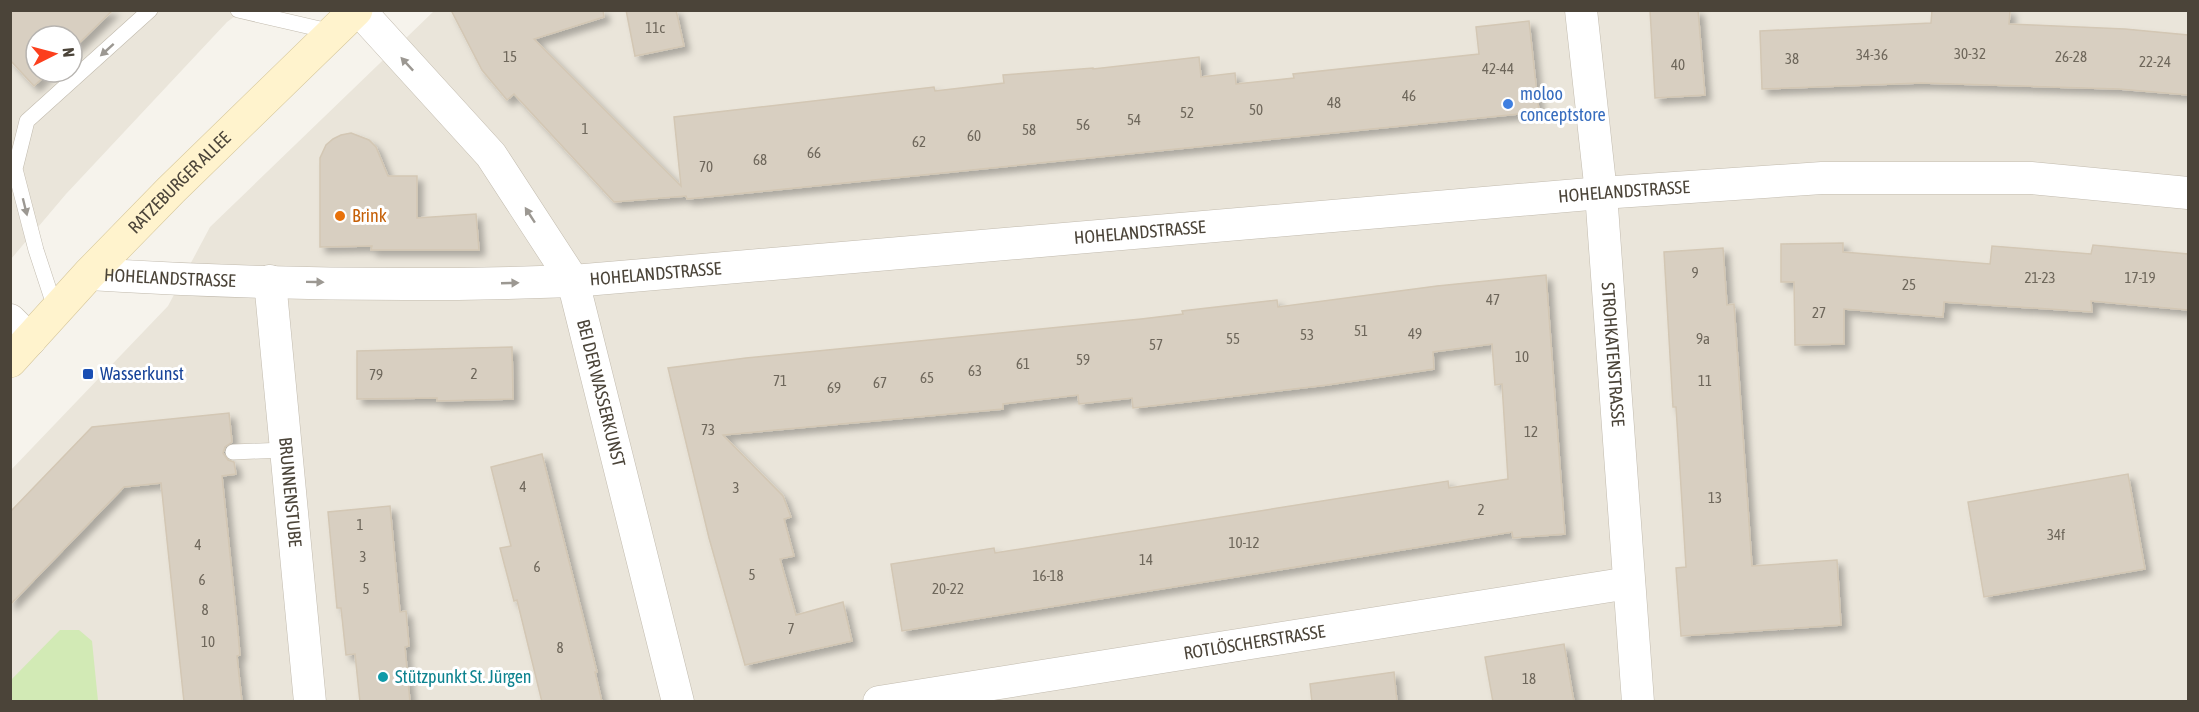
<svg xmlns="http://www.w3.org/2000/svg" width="2199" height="712" font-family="'Asap Condensed',sans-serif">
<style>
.residential{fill:#eae5da;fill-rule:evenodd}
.green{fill:#d2eab5}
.building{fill:#d8cfc1;stroke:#d3c7b4;stroke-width:1.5;filter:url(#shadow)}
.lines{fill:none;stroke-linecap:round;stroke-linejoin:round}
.lane-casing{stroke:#c2bbae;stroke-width:16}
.street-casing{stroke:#c2bbae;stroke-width:33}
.secondary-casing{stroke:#d6c79b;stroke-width:34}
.lane{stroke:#fff;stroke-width:15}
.street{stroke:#fff;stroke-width:32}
.secondary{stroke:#fff3cd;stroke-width:33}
.oneway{fill:#9c9892}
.shop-dot{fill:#3f7fe0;stroke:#fff;stroke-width:2}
.food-dot{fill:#e8710a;stroke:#fff;stroke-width:2}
.transit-dot{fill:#1a4fb4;stroke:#fff;stroke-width:2}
.culture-dot{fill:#0f9aa8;stroke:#fff;stroke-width:2}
.labels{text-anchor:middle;stroke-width:6;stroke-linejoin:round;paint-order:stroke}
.number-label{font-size:15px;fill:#6e675b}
.shop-label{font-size:18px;fill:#366cbe;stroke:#fff;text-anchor:start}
.street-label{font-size:18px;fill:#4b4439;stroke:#fff}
.food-label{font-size:18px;fill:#c56008;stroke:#fff;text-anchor:start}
.transit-label{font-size:18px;fill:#164399;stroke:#fff;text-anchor:start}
.culture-label{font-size:18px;fill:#0d838f;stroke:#fff;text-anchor:start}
</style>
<defs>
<filter id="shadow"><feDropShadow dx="5.5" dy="5.5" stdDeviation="3" flood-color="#0004"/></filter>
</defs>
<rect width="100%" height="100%" fill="#f6f3ec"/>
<g class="residential">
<path d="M11 11H242L227 22 66 194 11 259ZM36 36H72V72H36Z"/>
<path d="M434 11H2188V701H11L10 471 168 306 210 227Z"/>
</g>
<path class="green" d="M60 630H79L92 641 98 701H11V680Z"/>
<g class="building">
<path d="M10 10H113L72 50V36H36V72H49L34 86 10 60Z"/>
<path d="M451 10H603L604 17 534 39 681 186 674 117 934 87 935 91 1004 83 1003 75 1093 68V69L1199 57 1201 77 1235 73 1236 84 1294 78 1293 74 1479 54 1476 27 1529 21 1539 112 687 199 686 196 614 202 514 94 507 100 482 70Z"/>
<path d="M626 10H676L684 46 635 56Z"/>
<path d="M1650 10H1698L1705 95 1655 98Z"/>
<path d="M1932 10H2010L2009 24 2125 29 2188 35V95L2119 89 1921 83 1762 89 1760 31 1931 23Z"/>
<path d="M351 133 369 140 376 147 388 176H417V218L476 214 479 250H371L372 246 320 247V158L326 145 333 139 341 135Z"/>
<path d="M1843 243V252L1990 264 1992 246 2091 254 2093 245 2188 254V310L2091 301 2092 312 1944 302 1943 317 1844 309V344L1795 345 1794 282H1781V244Z"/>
<path d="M1723 248 1727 305 1734 304 1752 566 1837 560 1841 625 1681 636 1676 568 1686 567 1676 407H1673L1664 252Z"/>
<path d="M1546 275 1565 534 1513 538 1512 532 902 631 891 564 994 548 995 553 1448 481 1449 488 1508 479 1502 384 1495 385 1492 344 1433 352 1434 369 1327 385 1186 402 1133 408 1132 398 1079 404 1078 395 1003 404V409L723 435 783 496 791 517 784 519 794 556 780 559 796 615 843 602 852 641 745 665 709 538 668 368 746 358 1141 319 1183 314 1182 311 1277 300 1278 307 1437 286Z"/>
<path d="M512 347 513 399 437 401V398L357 399V351Z"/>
<path d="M229 413 232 442 225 447 223 453 228 460 234 462 236 474 222 476 237 622 240 655 237 656 242 702H184L161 483 124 487 10 605V512L92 427Z"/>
<path d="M542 454 597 672H595L602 702H542L517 600 514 601 500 548 511 546 491 467Z"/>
<path d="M2128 474 2145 569 1984 597 1968 502Z"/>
<path d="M390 506 400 612 406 611 409 646 405 647 410 702H360L355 654 346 655 341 608H337L328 512Z"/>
<path d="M1564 644 1574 702H1493L1485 657Z"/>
<path d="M1394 672 1397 702H1312L1310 684Z"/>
</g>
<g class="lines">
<g class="lane-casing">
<g id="lane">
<path d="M238 10 333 32"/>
<path d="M56 311 36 250 15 169 27 121 150 10"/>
<path d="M233 452 285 450"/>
</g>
</g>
<g class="street-casing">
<g id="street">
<path id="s1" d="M359 10 491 155 573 281 678 702"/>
<path id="s2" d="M1581 10 1601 193 1638 702"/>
<path id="s3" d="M89 274C250 284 412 287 573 281L1601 193 1822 178H2031L2188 193"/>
<path id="s4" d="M270 281 310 702"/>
<path d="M10 320 30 340"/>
<path id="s5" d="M879 702 1629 583"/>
</g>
</g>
<g class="secondary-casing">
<g id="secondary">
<path id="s6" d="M10 361 89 274 171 190 356 10"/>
</g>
</g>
<use href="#lane" class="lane"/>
<use href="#street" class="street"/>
<use href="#secondary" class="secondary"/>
</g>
<defs><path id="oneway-solid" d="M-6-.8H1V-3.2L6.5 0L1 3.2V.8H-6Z" transform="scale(1.5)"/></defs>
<g class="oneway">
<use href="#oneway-solid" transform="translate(107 50) rotate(138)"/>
<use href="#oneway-solid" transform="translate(407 64) rotate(-133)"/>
<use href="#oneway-solid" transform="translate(25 207) rotate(76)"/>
<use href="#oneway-solid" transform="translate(530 215) rotate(-123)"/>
<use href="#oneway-solid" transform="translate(315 282) rotate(1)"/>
<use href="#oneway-solid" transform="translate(510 283) rotate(-2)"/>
</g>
<circle class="shop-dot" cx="1508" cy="104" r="6"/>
<circle class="food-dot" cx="340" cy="216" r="6"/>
<rect class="transit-dot" x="82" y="368" width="12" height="12" rx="3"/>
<circle class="culture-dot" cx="383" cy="677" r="6"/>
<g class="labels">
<g class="number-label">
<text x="655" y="33">11c</text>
<text x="1970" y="59">30-32</text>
<text x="1872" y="60">34-36</text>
<text x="510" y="62">15</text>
<text x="2071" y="62">26-28</text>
<text x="1792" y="64">38</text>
<text x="2155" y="67">22-24</text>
<text x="1678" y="70">40</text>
<text x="1498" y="74">42-44</text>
<text x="1409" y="101">46</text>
<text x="1334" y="108">48</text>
<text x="1256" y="115">50</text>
<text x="1187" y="118">52</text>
<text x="1134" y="125">54</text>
<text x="1083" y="130">56</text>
<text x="585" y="134">1</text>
<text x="1029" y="135">58</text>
<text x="974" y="141">60</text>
<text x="919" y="147">62</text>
<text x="814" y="158">66</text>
<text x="760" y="165">68</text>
<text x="706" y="172">70</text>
<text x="1695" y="278">9</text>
<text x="2040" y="283">21-23</text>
<text x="2140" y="283">17-19</text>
<text x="1909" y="290">25</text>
<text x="1493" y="305">47</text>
<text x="1819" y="318">27</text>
<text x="1361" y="336">51</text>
<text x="1415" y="339">49</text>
<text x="1307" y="340">53</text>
<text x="1233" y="344">55</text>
<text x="1703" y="344">9a</text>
<text x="1156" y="350">57</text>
<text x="1522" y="362">10</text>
<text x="1083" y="365">59</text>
<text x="1023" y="369">61</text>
<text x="975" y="376">63</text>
<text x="474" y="379">2</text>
<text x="376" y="380">79</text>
<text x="927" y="383">65</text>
<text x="780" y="386">71</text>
<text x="1705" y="386">11</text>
<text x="880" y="388">67</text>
<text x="834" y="393">69</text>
<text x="708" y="435">73</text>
<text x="1531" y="437">12</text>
<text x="523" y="492">4</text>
<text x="736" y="493">3</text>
<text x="1715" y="503">13</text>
<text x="1481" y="515">2</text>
<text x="360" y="530">1</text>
<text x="2056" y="540">34f</text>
<text x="1244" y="548">10-12</text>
<text x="198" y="550">4</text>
<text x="363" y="562">3</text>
<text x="1146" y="565">14</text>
<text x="537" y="572">6</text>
<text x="752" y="580">5</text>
<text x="1048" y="581">16-18</text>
<text x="202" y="585">6</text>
<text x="366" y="594">5</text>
<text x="948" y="594">20-22</text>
<text x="205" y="615">8</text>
<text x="791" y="634">7</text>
<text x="208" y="647">10</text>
<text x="560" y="653">8</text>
<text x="1529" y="684">18</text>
</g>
<g class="shop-label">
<text x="1520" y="100">moloo<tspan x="1520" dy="21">conceptstore</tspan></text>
</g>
<g class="street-label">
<text dy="6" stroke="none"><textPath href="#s6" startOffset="246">RATZEBURGER ALLEE</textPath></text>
<text dy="6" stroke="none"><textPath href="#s3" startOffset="1539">HOHELANDSTRASSE</textPath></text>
<text dy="6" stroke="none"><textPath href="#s3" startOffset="1053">HOHELANDSTRASSE</textPath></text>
<text dy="6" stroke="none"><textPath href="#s3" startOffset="567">HOHELANDSTRASSE</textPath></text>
<text dy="6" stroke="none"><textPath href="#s3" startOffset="81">HOHELANDSTRASSE</textPath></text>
<text dy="6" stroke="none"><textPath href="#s2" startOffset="346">STROHKATENSTRASSE</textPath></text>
<text dy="6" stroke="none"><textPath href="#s1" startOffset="462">BEI DER WASSERKUNST</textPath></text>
<text dy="6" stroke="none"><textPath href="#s4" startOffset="212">BRUNNENSTUBE</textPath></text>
<text dy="6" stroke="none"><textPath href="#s5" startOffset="380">ROTLÖSCHERSTRASSE</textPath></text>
</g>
<g class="food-label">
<text x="352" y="222">Brink</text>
</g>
<g class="transit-label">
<text x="100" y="380">Wasserkunst</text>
</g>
<g class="culture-label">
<text x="395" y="683">Stützpunkt St. Jürgen</text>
</g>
</g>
<rect width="2199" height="712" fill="none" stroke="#4b4439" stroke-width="24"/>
<g transform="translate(54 54) rotate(84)"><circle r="28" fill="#ffffff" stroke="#b7b4b0" stroke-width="1.5"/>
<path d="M0-4.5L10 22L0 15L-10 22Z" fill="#fc3f1d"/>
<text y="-9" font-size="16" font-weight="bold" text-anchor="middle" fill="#4b4439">N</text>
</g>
</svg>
